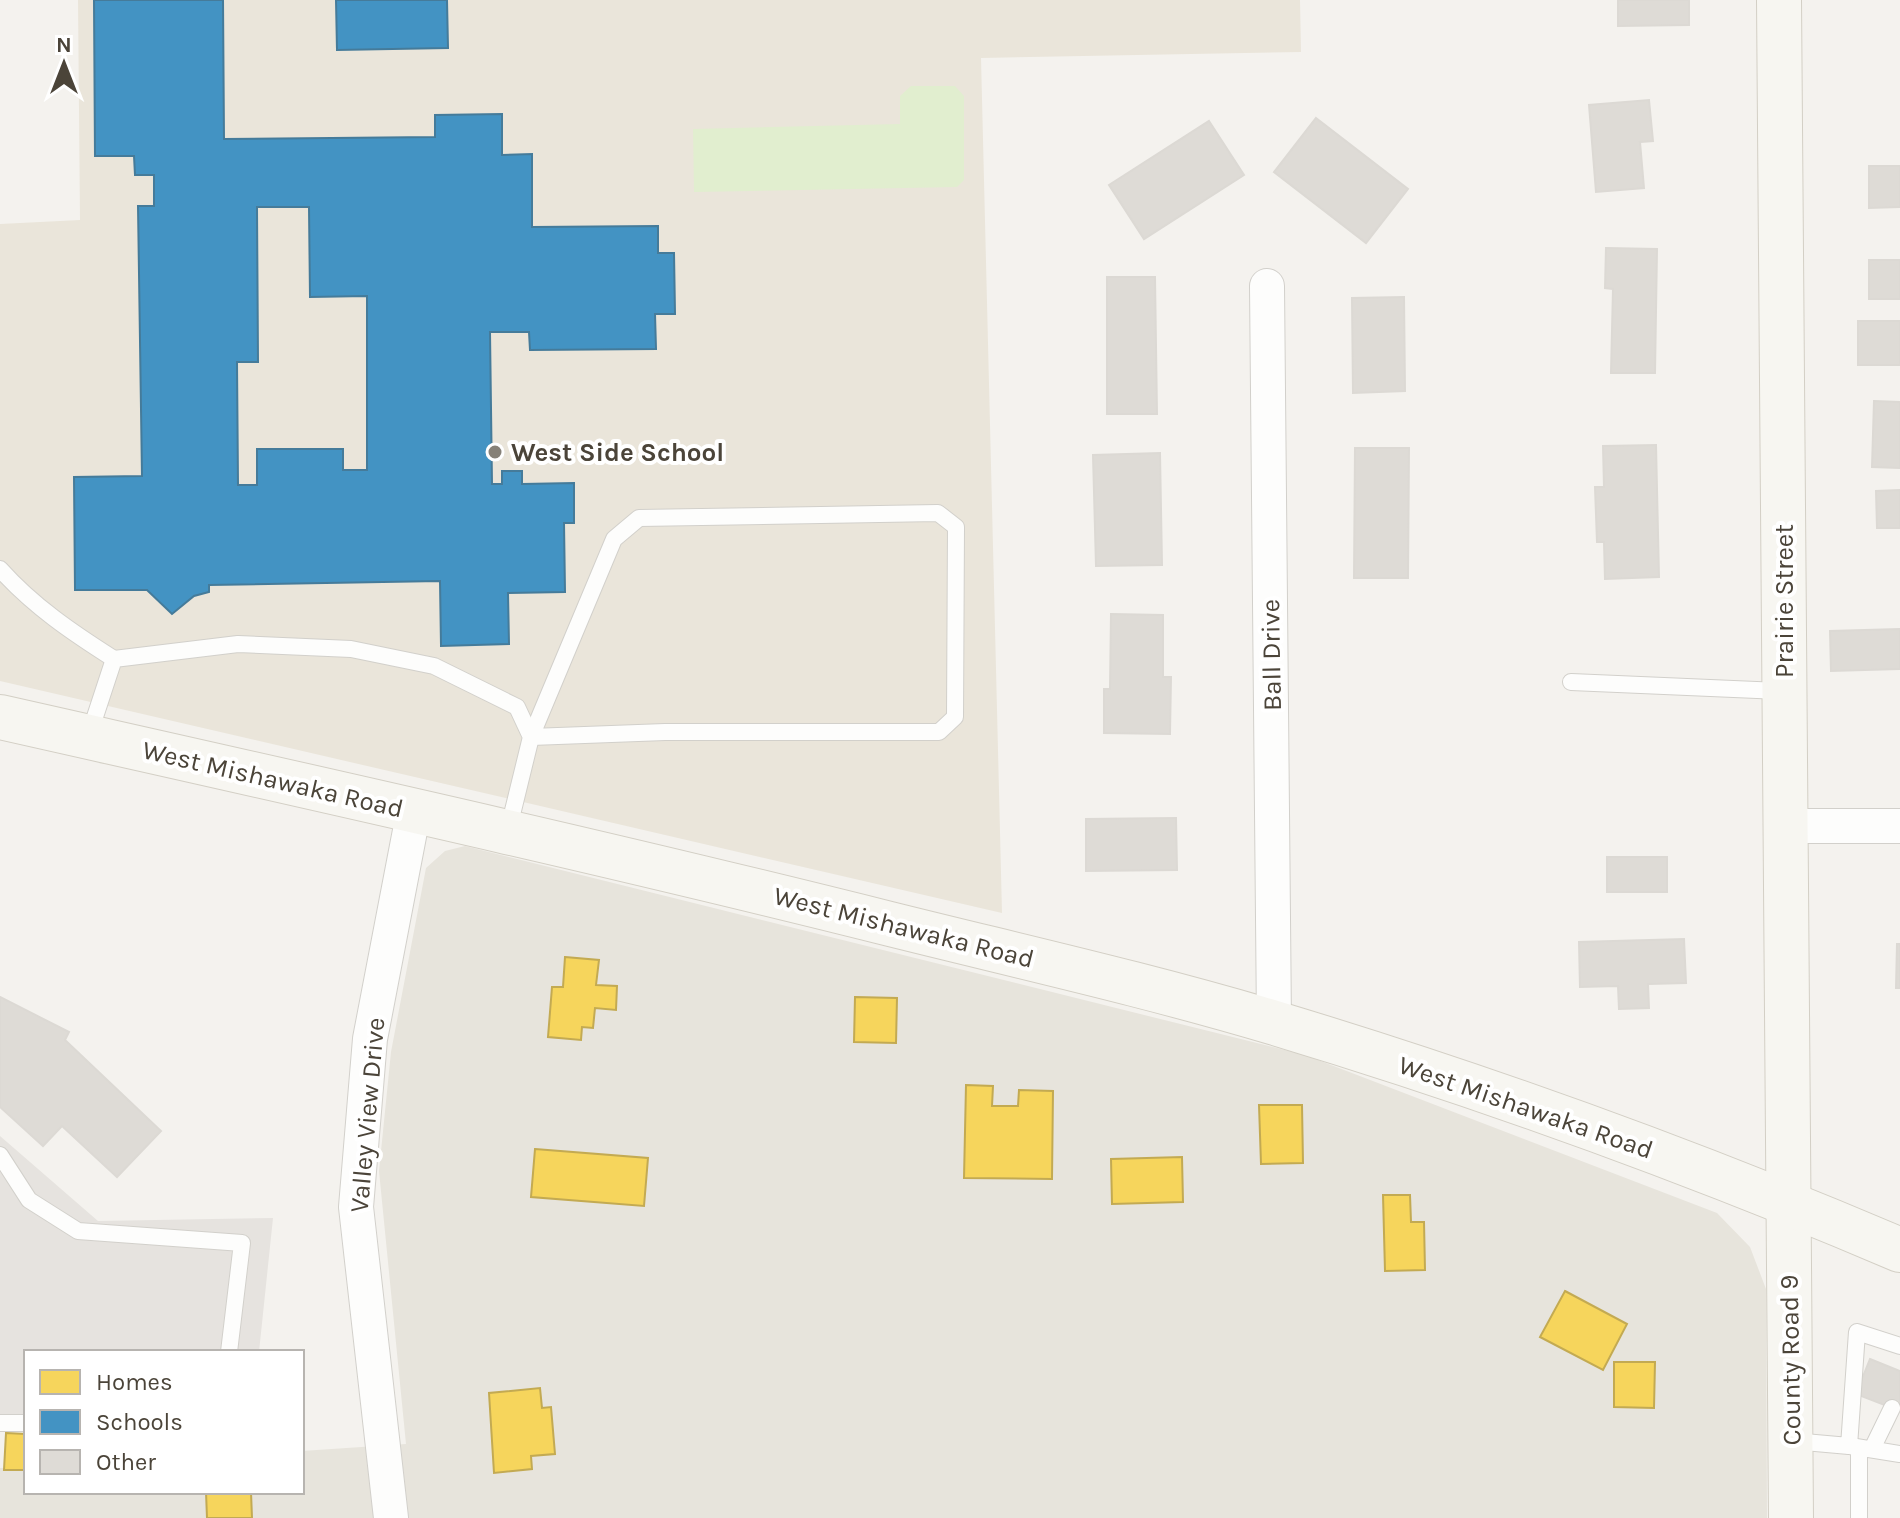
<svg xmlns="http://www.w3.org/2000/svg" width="1900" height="1518" font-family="Karla,sans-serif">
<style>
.residential{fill:#e7e4dc}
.education{fill:#eae5da}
.green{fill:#e1eecf}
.parking{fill:#e6e3df}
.homes{fill:#f6d55c;stroke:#c3aa52;stroke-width:2}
.schools{fill:#4393c3;stroke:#457b9a;stroke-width:2;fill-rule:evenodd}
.building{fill:#dedbd6;stroke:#dcd9d4;stroke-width:2}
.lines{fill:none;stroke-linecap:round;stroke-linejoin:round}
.lane-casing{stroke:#d2d0cb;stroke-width:18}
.street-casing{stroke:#d2d0cb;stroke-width:36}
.secondary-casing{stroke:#d3cfc5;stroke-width:46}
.lane{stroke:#fdfdfc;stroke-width:16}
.street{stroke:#fdfdfc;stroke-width:34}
.secondary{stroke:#f7f6f1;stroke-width:44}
.poi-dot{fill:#868178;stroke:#fff;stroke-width:3}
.labels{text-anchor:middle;stroke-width:8;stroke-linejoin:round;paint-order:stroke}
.poi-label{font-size:26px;font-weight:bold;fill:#4b4439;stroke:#fff;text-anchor:start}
.street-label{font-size:26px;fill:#4b4439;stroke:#fff}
</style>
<rect width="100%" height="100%" fill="#f4f2ee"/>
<path class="residential" d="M465 846 1305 1055 1717 1213 1750 1247 1766 1289 1767 1518H0V1468L26 1467V1492H302V1451L406 1444 379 1171 391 1052 426 868 445 851Z"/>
<path class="education" d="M78 0H1300L1301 52 981 58 1002 913 0 681V224L80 220Z"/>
<path class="green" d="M911 86H955L964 96V180L957 187 694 192 693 129 900 124V96Z"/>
<path class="parking" d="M0 1136 98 1221 273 1218 259 1352H26V1432H0Z"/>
<g class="homes">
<path d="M565 957 599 960 596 985 617 986 616 1010 595 1008 593 1028 582 1027 581 1040 548 1037 552 987H563Z"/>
<path d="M855 997 897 998 896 1043 854 1042Z"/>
<path d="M966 1085 993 1086 992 1106H1018L1019 1090 1053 1091 1052 1179 964 1178Z"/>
<path d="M1259 1105H1302L1303 1163 1261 1164Z"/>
<path d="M535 1149 648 1158 644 1206 531 1197Z"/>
<path d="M1182 1157 1183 1202 1112 1204 1111 1159Z"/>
<path d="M1383 1195H1410L1411 1222H1424L1425 1270 1385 1271Z"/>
<path d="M1565 1291 1627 1324 1603 1370 1540 1337Z"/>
<path d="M1614 1362H1655L1654 1408 1614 1407Z"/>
<path d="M540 1388 542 1408 551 1407 555 1454 531 1456 532 1469 494 1473 489 1393Z"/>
<path d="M6 1433 26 1434V1470H4Z"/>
<path d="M206 1492H251L252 1518H207Z"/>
</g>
<g class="schools">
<path d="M94 0H223L224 139 435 137V115L502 114V155L532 154V227L658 226V253H674L675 314H655L656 349 530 350 529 332H490L492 484H502V471H522V484L574 483V523H564L565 592 508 593 509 644 441 646 440 581 209 585V592L194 596 172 614 147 590H75L74 477 142 476 138 206H154V175H135L134 156H95ZM257 207H309L310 297 367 296V470H343V449H257V485H238L237 362H258Z"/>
<path d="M336 0H447L448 48 337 50Z"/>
</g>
<g class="building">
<path d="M1618 0H1689V25L1618 26Z"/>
<path d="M1649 100 1653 141 1640 142 1644 188 1596 192 1589 105Z"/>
<path d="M1316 118 1408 189 1366 243 1274 172Z"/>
<path d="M1209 121 1244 175 1144 239 1109 185Z"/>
<path d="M1869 166H1900V207L1869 208Z"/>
<path d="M1606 248 1657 249 1655 373H1611L1613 289 1605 288Z"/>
<rect x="1869" y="260" width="31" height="39"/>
<path d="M1107 277H1155L1157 414H1107Z"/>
<path d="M1404 297 1405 391 1353 393 1352 298Z"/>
<rect x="1858" y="321" width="42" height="44"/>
<path d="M1874 401 1900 402V468L1872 467Z"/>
<path d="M1656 445 1659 577 1605 579 1604 542H1597L1595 487H1604L1603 446Z"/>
<path d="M1355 448H1409L1408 578H1354Z"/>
<path d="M1160 453 1162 565 1096 566 1093 455Z"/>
<path d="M1900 490V528H1877L1876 491Z"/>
<path d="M1111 614 1163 615V677H1171L1170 734 1104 733V689H1110Z"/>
<path d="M1900 629V669L1831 671 1830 631Z"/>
<path d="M1176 818 1177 870 1086 871V819Z"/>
<rect x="1607" y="857" width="60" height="35"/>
<path d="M1684 939 1686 983 1648 984 1649 1008 1619 1009 1618 986 1580 987 1579 942Z"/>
<path d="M1897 944H1900V988H1896Z"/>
<path d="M0 997 69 1032 65 1040 161 1131 117 1177 62 1126 43 1146 0 1107Z"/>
<path d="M1870 1359 1900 1371V1411L1856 1394Z"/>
</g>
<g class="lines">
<g class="lane-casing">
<g id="lane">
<path d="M938 513 956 527 955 717 939 732H665L531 737 614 539 639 518Z"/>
<path d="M0 569C33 606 73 633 114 659"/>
<path d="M1571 682 1782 691"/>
<path d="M89 735 114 659 238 644 351 649 434 666 517 707 531 737 508 831"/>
<path d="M0 1155 29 1200 78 1231 242 1243 229 1352"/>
<path d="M0 1423H26"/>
<path d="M1793 1441 1849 1446 1857 1332 1900 1346"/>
<path d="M1850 1446 1900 1454"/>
<path d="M1872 1449 1892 1408"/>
<path d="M1859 1518V1448"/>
</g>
</g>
<g class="street-casing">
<g id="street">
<path d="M1267 286 1274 1023"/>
<path d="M1785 826H1900"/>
<path d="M391 1518 356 1207 370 1039 414 810"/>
</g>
</g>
<g class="secondary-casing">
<g id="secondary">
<path d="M1779 0 1791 1518"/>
<path d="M0 717C297 784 595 850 890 924 1018 956 1148 985 1275 1023 1487 1087 1696 1163 1900 1250"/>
</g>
</g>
<use href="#lane" class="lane"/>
<use href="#street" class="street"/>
<use href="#secondary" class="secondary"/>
</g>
<circle class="poi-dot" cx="495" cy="452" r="8"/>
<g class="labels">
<g class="poi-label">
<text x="511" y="461">West Side School</text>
</g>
<g class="street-label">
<text transform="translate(1784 601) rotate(-90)" y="9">Prairie Street</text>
<text transform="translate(1271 655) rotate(-91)" y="9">Ball Drive</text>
<text transform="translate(273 779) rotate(13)" y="9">West Mishawaka Road</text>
<text transform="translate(904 927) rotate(14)" y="9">West Mishawaka Road</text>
<text transform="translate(1526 1107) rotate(19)" y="9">West Mishawaka Road</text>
<text transform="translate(367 1115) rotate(-85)" y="9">Valley View Drive</text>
<text transform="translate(1790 1360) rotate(-91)" y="9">County Road 9</text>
</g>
</g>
<rect x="24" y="1350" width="280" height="144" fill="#ffffff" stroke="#b7b4b0" stroke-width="2"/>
<rect x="40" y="1370" width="40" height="24" fill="#f6d55c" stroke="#b7b4b0" stroke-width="2"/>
<text x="96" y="1390" font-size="24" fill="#4b4439">Homes</text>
<rect x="40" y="1410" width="40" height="24" fill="#4393c3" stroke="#b7b4b0" stroke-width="2"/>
<text x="96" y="1430" font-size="24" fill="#4b4439">Schools</text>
<rect x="40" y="1450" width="40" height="24" fill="#dedbd6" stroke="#b7b4b0" stroke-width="2"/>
<text x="96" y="1470" font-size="24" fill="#4b4439">Other</text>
<g transform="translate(64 64)" stroke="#ffffff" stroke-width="6" paint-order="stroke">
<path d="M0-6L14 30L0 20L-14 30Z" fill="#4b4439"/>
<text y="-12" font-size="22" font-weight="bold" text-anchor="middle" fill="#4b4439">N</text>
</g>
</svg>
